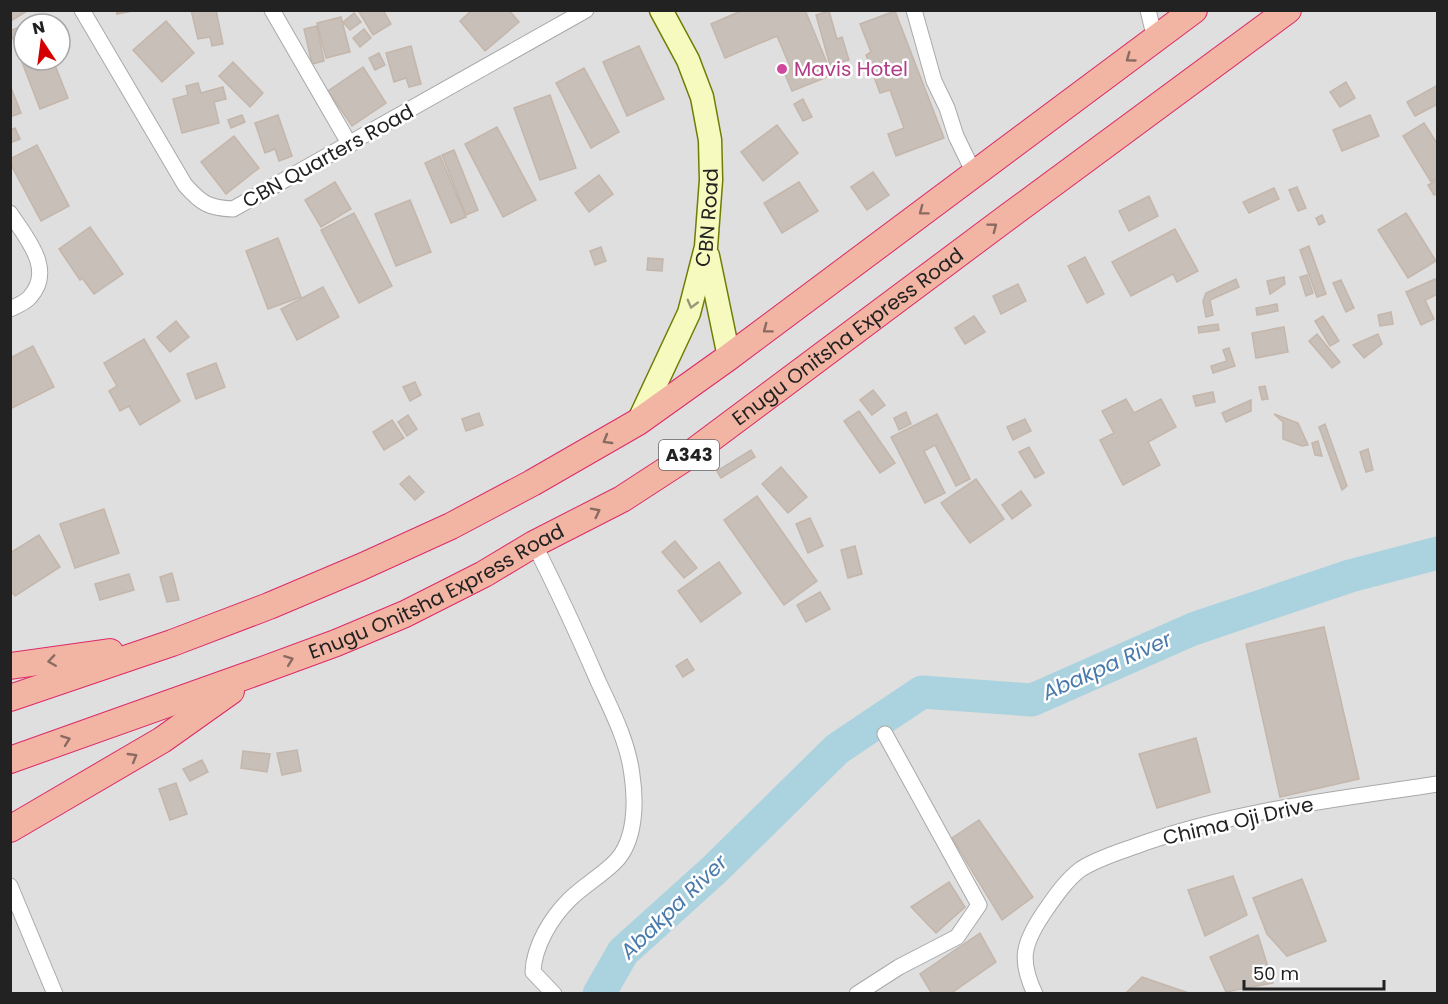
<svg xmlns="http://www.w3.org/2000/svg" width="1448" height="1004" font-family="Poppins,sans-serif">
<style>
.residential{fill:#e0dfdf;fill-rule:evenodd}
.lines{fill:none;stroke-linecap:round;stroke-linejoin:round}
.river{stroke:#aad3df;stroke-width:33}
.building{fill:#c7bfb8;stroke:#c4b6ab;stroke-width:1.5}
.minor-casing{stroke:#a9a9a9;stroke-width:17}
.secondary-casing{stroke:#707d05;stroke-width:25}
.trunk-casing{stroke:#dc2a67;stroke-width:28}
.minor{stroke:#fff;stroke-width:15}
.secondary{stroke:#f7fabf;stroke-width:22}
.trunk{stroke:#f2b4a3;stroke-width:26}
.oneway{stroke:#8a6b62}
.oneway2{stroke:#979978}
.hotel-dot{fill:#d1479c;stroke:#fff;stroke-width:2}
.labels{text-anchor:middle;stroke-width:5;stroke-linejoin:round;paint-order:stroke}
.shield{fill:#fff;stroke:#646464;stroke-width:1.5}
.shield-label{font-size:18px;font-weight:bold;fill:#222}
.hotel-label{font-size:20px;fill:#b23c85;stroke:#fff;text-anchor:start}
.street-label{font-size:20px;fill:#222;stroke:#fff}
.water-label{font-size:21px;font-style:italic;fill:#4a7aab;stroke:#fff}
</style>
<rect width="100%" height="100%" fill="#f2efe9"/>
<path class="residential" d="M11 11H1437V993H11ZM24 24H60V60H24Z"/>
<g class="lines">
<path class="river" d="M599 994 623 952 714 870 837 749 922 692 1032 700 1193 629 1350 576 1438 553"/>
</g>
<g class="building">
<path d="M10 10H27V11L11 21Z"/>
<path d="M116 10H137L117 14Z"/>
<path d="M191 10H216L223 44 212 46 210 37 198 39Z"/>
<path d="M358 10H383L391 24 373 35Z"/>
<path d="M472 10H509L519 22 485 51 460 21Z"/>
<path d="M743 10H805L832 75 792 91 784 72 791 69 777 36 725 58 711 24Z"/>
<path d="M829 11 837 39 842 37 849 60 830 65 816 15Z"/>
<path d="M895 11 944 138 896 156 888 134 904 128 890 90 880 93 866 55 871 52 860 24Z"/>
<path d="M354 13 361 22 350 30 343 22Z"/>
<path d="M341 17 350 52 326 58 317 23Z"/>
<path d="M166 21 194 53 162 82 133 50Z"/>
<path d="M24 25V60H53L68 98 40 109 10 31Z"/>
<path d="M317 26 324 61 312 64 304 29Z"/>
<path d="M364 29 371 38 360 47 353 38Z"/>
<path d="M411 46 421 84 409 87 406 78 394 82 386 53Z"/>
<path d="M639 46 664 99 627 116 603 62Z"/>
<path d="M379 53 385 65 375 70 369 58Z"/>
<path d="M233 62 263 93 250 107 219 76Z"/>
<path d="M363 67 386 103 352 126 328 91Z"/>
<path d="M584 68 619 132 591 148 556 83Z"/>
<path d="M1346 82 1355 98 1340 107 1330 92Z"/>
<path d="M198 83 201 93 223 87 226 99 214 102 219 123 182 133 173 99 188 95 186 86Z"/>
<path d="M10 85 21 113 10 117Z"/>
<path d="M1438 85V104L1415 116 1407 102Z"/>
<path d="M550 95 576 168 540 180 514 108Z"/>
<path d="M803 99 812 117 803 121 794 104Z"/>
<path d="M242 115 245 122 231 128 228 120Z"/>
<path d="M278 115 292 156 279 161 275 149 265 153 255 123Z"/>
<path d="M1370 115 1379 136 1342 151 1333 130Z"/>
<path d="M1424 123 1438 145V178L1431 182 1403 136Z"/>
<path d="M777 125 798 153 763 181 741 152Z"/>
<path d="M497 127 536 200 503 217 465 144Z"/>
<path d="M15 128 20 139 10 143V130Z"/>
<path d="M234 136 259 168 226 194 201 162Z"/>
<path d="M37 145 69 206 41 221 10 163V159Z"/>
<path d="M454 150 478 210 466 215 442 155Z"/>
<path d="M440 156 466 217 451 223 425 163Z"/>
<path d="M873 172 889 195 867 210 851 187Z"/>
<path d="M599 175 613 194 589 212 575 193Z"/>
<path d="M1438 180V193L1434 195 1428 185Z"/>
<path d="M335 182 351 209 321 227 305 200Z"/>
<path d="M799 182 818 211 782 233 764 203Z"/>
<path d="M1297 187 1306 208 1298 211 1289 190Z"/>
<path d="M1274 188 1279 199 1249 213 1243 202Z"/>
<path d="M1149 196 1158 216 1129 231 1119 211Z"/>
<path d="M410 200 431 252 396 266 375 214Z"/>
<path d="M354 213 392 286 359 303 321 230Z"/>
<path d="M1406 213 1436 261 1408 278 1378 230Z"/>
<path d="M1322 215 1325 222 1319 225 1316 218Z"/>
<path d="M90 227 123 274 94 294 82 278 80 280 59 249Z"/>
<path d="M1175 229 1198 271 1177 282 1173 274 1131 296 1112 262Z"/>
<path d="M278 238 301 297 268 309 246 251Z"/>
<path d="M1309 246 1326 294 1317 297 1300 250Z"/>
<path d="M601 247 606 261 595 265 590 251Z"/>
<path d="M1085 257 1104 294 1087 303 1068 266Z"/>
<path d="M648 258 663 259 662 271 647 270Z"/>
<path d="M1307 275 1313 293 1306 296 1300 277Z"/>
<path d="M1284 277 1285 284 1270 294 1267 281Z"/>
<path d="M1236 279 1239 287 1210 300 1213 315 1206 317 1203 301 1206 293Z"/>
<path d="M1435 279 1438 285V294L1425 300 1434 319 1421 325 1406 292Z"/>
<path d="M1341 280 1354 308 1346 312 1333 283Z"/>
<path d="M1018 284 1026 301 1001 314 993 296Z"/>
<path d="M323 287 339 317 297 340 281 309Z"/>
<path d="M1277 304 1278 311 1257 315 1256 308Z"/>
<path d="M1391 312 1393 324 1380 326 1378 315Z"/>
<path d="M974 316 985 332 965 344 955 328Z"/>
<path d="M1323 316 1339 341 1330 346 1315 321Z"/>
<path d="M176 321 189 337 170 352 157 337Z"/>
<path d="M1218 324 1219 330 1199 333 1198 327Z"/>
<path d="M1284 327 1288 352 1256 358 1252 333Z"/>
<path d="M1317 334 1340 362 1332 368 1309 341Z"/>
<path d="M1378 334 1382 344 1364 358 1353 345Z"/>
<path d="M144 339 180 401 140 425 129 406 120 411 109 391 117 386 104 363Z"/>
<path d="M33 346 54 387 10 409V358Z"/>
<path d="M1229 348 1235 366 1213 373 1211 366 1227 361 1223 350Z"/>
<path d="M216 363 225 387 196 399 187 374Z"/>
<path d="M415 382 421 395 410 401 403 387Z"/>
<path d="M1265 386 1268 399 1262 400 1259 387Z"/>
<path d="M873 390 885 405 872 415 860 400Z"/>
<path d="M1213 392 1215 402 1196 406 1193 396Z"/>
<path d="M1126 399 1134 413 1161 399 1176 427 1148 442 1160 465 1123 485 1100 440 1114 433 1102 411Z"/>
<path d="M1251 400V411L1226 422 1222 413Z"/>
<path d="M859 411 895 463 880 473 844 421Z"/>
<path d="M906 412 911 424 899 430 894 418Z"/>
<path d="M479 413 483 425 466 431 462 419Z"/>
<path d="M937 414 970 479 956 486 935 445 924 451 945 493 925 503 891 437Z"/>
<path d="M1274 414 1298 423 1308 445 1302 446 1283 439V422Z"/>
<path d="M408 415 417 429 407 436 398 422Z"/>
<path d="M1025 419 1031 431 1013 440 1007 427Z"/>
<path d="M392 420 404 438 384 450 373 432Z"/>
<path d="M1325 424 1347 486 1342 490 1319 427Z"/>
<path d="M1318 441 1322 456 1315 455 1312 443Z"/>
<path d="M1029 447 1044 473 1035 478 1019 452Z"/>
<path d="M1368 449 1373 470 1366 472 1360 452Z"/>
<path d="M751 450 755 457 721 478 717 471Z"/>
<path d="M781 467 807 497 788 513 762 484Z"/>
<path d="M409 476 424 492 415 500 400 484Z"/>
<path d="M976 479 1004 519 970 543 941 503Z"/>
<path d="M1021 491 1031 505 1012 519 1002 505Z"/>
<path d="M757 496 817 581 784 605 724 520Z"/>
<path d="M104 509 119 553 75 568 60 524Z"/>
<path d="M810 518 823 546 808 553 796 524Z"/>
<path d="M39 535 60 567 15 596 10 590V553Z"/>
<path d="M675 541 697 568 684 578 662 552Z"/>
<path d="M855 546 862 574 848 578 841 550Z"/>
<path d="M719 562 741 593 701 622 678 591Z"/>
<path d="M172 573 179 600 167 602 160 577Z"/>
<path d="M129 574 134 590 100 600 95 584Z"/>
<path d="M820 592 830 609 806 622 797 605Z"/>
<path d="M1324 627 1359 779 1280 797 1246 644Z"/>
<path d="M687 659 694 670 683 677 676 666Z"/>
<path d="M1196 738 1210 792 1157 808 1139 754Z"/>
<path d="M297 750 301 771 282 775 277 753Z"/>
<path d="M243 751 270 754 267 772 241 768Z"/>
<path d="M202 760 208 772 190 781 183 769Z"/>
<path d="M176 783 187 814 170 820 159 789Z"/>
<path d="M979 820 1033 897 1002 920 952 838Z"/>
<path d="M1233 876 1247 915 1205 936 1188 890Z"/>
<path d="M1302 879 1326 941 1287 956 1267 934 1253 898Z"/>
<path d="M949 882 965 907 936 933 911 907Z"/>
<path d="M980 933 996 962 950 994H932L920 974Z"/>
<path d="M1258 935 1273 983 1226 992 1210 957Z"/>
<path d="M1142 977 1189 993V994H1125Z"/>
</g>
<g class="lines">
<g class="minor-casing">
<g id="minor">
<path d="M82 10 185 185C201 203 208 208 233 209L586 10"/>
<path d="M272 10 350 145"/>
<path d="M914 10 934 81 947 108 956 136 974 173"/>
<path d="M1148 10 1155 39"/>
<path d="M10 213C26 238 55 269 30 297 26 302 17 306 10 309"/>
<path d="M534 544C557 589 578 635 598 681 612 711 628 742 632 775 636 802 636 841 615 862 601 876 583 886 569 900 551 918 534 946 533 972L554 994"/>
<path d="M10 886 55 994"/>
<path d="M857 994 899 967 957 937 979 905 885 734"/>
<path d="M1035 994C1019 960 1023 944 1043 914 1054 898 1066 880 1081 869 1100 857 1123 851 1144 843 1238 810 1339 799 1438 784"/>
</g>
</g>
<g class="secondary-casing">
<g id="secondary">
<path d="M708 256 729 357"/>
<path id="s1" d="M638 422 689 313 706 247 711 180 710 140 702 97 688 60 661 10"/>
</g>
</g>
<g class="trunk-casing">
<g id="trunk">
<path d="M10 666 110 652"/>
<path d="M10 698 172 643 269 606 361 567 451 526 532 483 638 422 729 357 1194 10"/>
<path id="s2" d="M10 760 257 672 336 643 405 614 484 574 534 544 622 499 685 458 1009 216 1288 10"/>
<path d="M10 829 162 740 231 691"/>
</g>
</g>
<use href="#minor" class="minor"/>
<use href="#secondary" class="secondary"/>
<use href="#trunk" class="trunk"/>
</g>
<defs><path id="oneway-chevron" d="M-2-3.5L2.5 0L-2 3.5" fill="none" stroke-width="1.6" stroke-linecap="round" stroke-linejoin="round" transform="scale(1.5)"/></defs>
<g class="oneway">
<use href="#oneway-chevron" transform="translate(1130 58) rotate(144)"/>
<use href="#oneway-chevron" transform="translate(923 211) rotate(143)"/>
<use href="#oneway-chevron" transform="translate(993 227) rotate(-37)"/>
<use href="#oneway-chevron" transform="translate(767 329) rotate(143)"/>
<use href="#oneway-chevron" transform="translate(607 440) rotate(150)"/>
<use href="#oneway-chevron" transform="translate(596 512) rotate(-27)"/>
<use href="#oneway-chevron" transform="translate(289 660) rotate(-21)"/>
<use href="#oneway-chevron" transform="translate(52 661) rotate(172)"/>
<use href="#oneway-chevron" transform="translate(66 740) rotate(-20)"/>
<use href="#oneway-chevron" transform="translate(133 757) rotate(-31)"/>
</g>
<use class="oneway2" href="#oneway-chevron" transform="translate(692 304) rotate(105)"/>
<circle class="hotel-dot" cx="782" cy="69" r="6"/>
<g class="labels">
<rect class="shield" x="659" y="440" width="60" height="30" rx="4.5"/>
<g class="shield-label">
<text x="689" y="461">A343</text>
</g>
<g class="hotel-label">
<text x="794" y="76">Mavis Hotel</text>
</g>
<g class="street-label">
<text transform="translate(328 156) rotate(-29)" y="7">CBN Quarters Road</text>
<text dy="7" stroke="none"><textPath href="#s1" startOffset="218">CBN Road</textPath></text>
<text dy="7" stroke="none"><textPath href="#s2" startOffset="945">Enugu Onitsha Express Road</textPath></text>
<text dy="7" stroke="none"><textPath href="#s2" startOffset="459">Enugu Onitsha Express Road</textPath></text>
<text transform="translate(1238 821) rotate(-13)" y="7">Chima Oji Drive</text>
</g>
<g class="water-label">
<text transform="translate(1107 666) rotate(-24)" y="7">Abakpa River</text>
<text transform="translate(674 907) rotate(-44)" y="7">Abakpa River</text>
</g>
</g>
<rect width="1448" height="1004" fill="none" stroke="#222222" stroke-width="24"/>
<g transform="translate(42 42) rotate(347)"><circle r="28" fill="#ffffff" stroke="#a7a7a7" stroke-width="1.5"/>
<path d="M0-4.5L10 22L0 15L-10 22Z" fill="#d40000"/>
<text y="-9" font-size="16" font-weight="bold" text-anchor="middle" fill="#222222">N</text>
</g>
<path d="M1244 980v9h140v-9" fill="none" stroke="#222222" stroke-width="3"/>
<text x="1253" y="980" font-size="18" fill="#222222" stroke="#ffffff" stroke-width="4.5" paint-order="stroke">50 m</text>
</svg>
